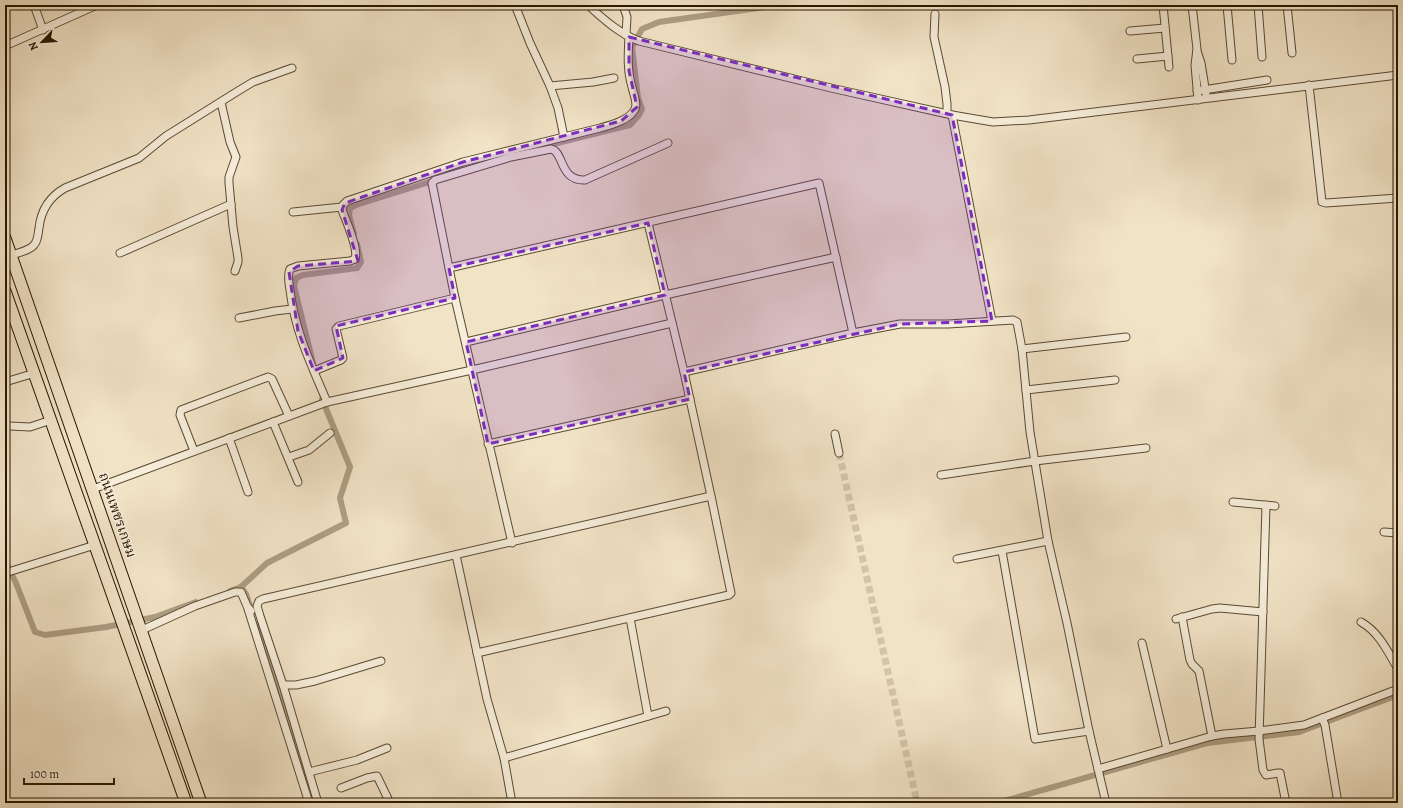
<svg xmlns="http://www.w3.org/2000/svg" width="1403" height="808" font-family="Alegreya,'Noto Serif Thai',serif">
<style>
.lines{fill:none;stroke-linecap:round;stroke-linejoin:round}
.canal{stroke:#ad9e83;stroke-width:6}
.minor-tunnel{stroke:#d3c4a8;stroke-width:7;stroke-dasharray:7 3.5;stroke-linecap:butt}
.minor-casing{stroke:#5a4a32;stroke-width:9}
.primary-casing{stroke:#281700;stroke-width:13}
.minor{stroke:#f6edda;stroke-width:7}
.primary{stroke:#f1e3c6;stroke-width:11}
.marked{fill:#7b2cbf;fill-opacity:0.2;stroke:#7b2cbf;stroke-width:3;stroke-dasharray:8 5;stroke-linejoin:round}
.labels{text-anchor:middle;stroke-width:3;stroke-linejoin:round;paint-order:stroke}
.street-label{font-size:14px;fill:#281700;stroke:#f6edda}
</style>
<rect width="100%" height="100%" fill="#f1e3c6"/>
<filter id="stains"><feTurbulence type="fractalNoise" baseFrequency=".005" numOctaves="4"/><feColorMatrix values="0 0 0 0 .2 0 0 0 0 .09 0 0 0 0 .02 0 0 0 .5 -.17"/></filter>
<radialGradient id="worn" r=".72"><stop offset=".6" stop-color="#630" stop-opacity="0"/><stop offset="1" stop-color="#630" stop-opacity=".3"/></radialGradient>
<g class="lines">
<g class="canal">
<path d="M525 151 630 125 639 115 642 109 638 98 632 47 642 29 659 22 780 5"/>
<path d="M354 234 349 215 350 208 356 205 436 180"/>
<path d="M314 367 294 286 296 278 303 275 357 268 361 262 357 244"/>
<path d="M5 561 16 583 35 632 45 635 106 627 155 617 196 602"/>
<path d="M241 587 246 594 251 609"/>
<path d="M230 591 241 587 267 563 346 523 340 498 350 467 322 399"/>
<path d="M257 625 307 784"/>
<path d="M997 803 1207 743 1299 732 1398 695"/>
</g>
<path class="minor-tunnel" d="M839 453 917 802"/>
<g class="minor-casing">
<g id="minor">
<path d="M34 5 43 30"/>
<path d="M515 5 530 43 550 86 558 108 564 137"/>
<path d="M588 5C603 19 620 34 639 41L831 88 952 115 993 122 1029 120 1398 75"/>
<path d="M623 5 627 17 626 35"/>
<path d="M1163 5 1169 67"/>
<path d="M1192 5 1197 49 1195 65 1198 100"/>
<path d="M1227 5 1232 60"/>
<path d="M1258 5 1262 57"/>
<path d="M1287 5 1292 53"/>
<path d="M935 14 934 37 945 87 947 104V113"/>
<path d="M1130 31 1165 28"/>
<path d="M5 46 97 5"/>
<path d="M1197 51 1201 63 1206 94"/>
<path d="M1137 59 1168 56"/>
<path d="M1309 85 1322 202 1326 203 1398 198"/>
<path d="M550 86 593 82 614 78"/>
<path d="M1197 91 1267 80"/>
<path d="M221 102 230 142 236 157 229 177V183L233 227 238 258V262L235 271"/>
<path d="M952 115 992 321"/>
<path d="M293 212 342 207"/>
<path d="M120 253 231 204"/>
<path d="M11 255C18 253 29 251 34 245 38 241 38 234 39 228 41 210 49 197 65 188L139 158 166 136 238 91 253 82 292 68"/>
<path d="M449 268 819 183 853 333"/>
<path d="M239 318 275 311 292 309"/>
<path d="M466 342 665 295 836 257"/>
<path d="M1022 349 1126 337"/>
<path d="M314 371 341 360 343 358 336 329 339 326 455 298"/>
<path d="M684 372 853 333 900 324H948L1013 320 1017 322 1022 349 1030 432 1048 541 1067 623 1089 731 1106 803"/>
<path d="M5 382 35 373"/>
<path d="M1026 390 1115 380"/>
<path d="M327 402C311 364 295 332 290 290 289 283 287 275 290 269L298 266 350 261 355 259C359 249 346 221 342 210L343 205 347 201 463 162 600 128C611 125 630 120 635 109 638 103 633 93 632 87 627 71 628 54 629 37"/>
<path d="M273 422 298 482"/>
<path d="M10 426 30 427 51 420"/>
<path d="M835 434 839 453"/>
<path d="M229 438 248 492"/>
<path d="M488 444 690 399"/>
<path d="M194 451 180 415 181 410 268 377 272 379 289 416"/>
<path d="M289 457 309 450 330 433"/>
<path d="M941 475 1035 461 1146 448"/>
<path d="M93 489 327 402 472 370 672 323"/>
<path d="M1233 502 1275 506"/>
<path d="M1266 505 1259 739 1263 770 1266 775 1278 773H1280L1286 803"/>
<path d="M1384 532 1398 533"/>
<path d="M512 543 455 298 432 183 435 180 511 157 551 149C564 151 559 181 585 180L668 143"/>
<path d="M1002 551 1035 739 1089 731"/>
<path d="M456 555 487 699 504 758 512 803"/>
<path d="M957 559 1048 541"/>
<path d="M5 573 95 545"/>
<path d="M248 609 309 803"/>
<path d="M1182 617 1190 660 1192 664 1199 671 1212 736"/>
<path d="M630 618 648 716"/>
<path d="M1176 619 1212 609 1220 608 1263 612"/>
<path d="M1361 622C1379 632 1388 652 1398 669"/>
<path d="M142 630 195 606 235 592H241L247 606 251 611"/>
<path d="M1142 643 1167 749"/>
<path d="M477 653 729 595 731 593 711 496 684 372 648 223"/>
<path d="M283 685H296L315 681 381 661"/>
<path d="M1322 718 1325 725 1338 803"/>
<path d="M504 758 666 711"/>
<path d="M1098 769 1212 736 1224 734 1259 731 1304 725 1398 689"/>
<path d="M309 772 357 760 387 748"/>
<path d="M341 788 367 778 377 776 378 778 390 803"/>
<path d="M917 802V803"/>
<path d="M318 803 283 685 260 616 257 606 259 601 263 599 711 496"/>
</g>
</g>
<g class="primary-casing">
<g id="primary">
<path d="M5 238 201 803"/>
<path d="M5 291 186 803"/>
</g>
</g>
<use href="#minor" class="minor"/>
<use href="#primary" class="primary"/>
</g>
<path class="marked" d="M629 37 952 115 992 321 900 324 684 372 690 399 488 444 466 342 665 295 648 223 449 268 455 298 336 326 343 358 314 371 298 331 289 272 298 266 358 261 342 210 345 203 463 162 621 121 637 107 629 71Z"/>
<g class="labels">
<g class="street-label">
<text transform="translate(118 515) rotate(71)" y="5">ถนนเพชรเกษม</text>
</g>
</g>
<rect width="1403" height="808" fill="none" stroke="#f1e3c6" stroke-width="20"/>
<rect x="6" y="6" width="1391" height="796" fill="none" stroke="#281700" stroke-width="2"/>
<rect x="10" y="10" width="1383" height="788" fill="none" stroke="#281700"/>
<g transform="translate(42 42) rotate(245)" stroke="#f6edda" stroke-width="3" paint-order="stroke">
<path d="M0-3L7 15L0 10L-7 15Z" fill="#281700"/>
<text y="-6" font-size="11" font-weight="bold" text-anchor="middle" fill="#281700">N</text>
</g>
<path d="M24 778v6h90v-6" fill="none" stroke="#281700" stroke-width="2"/>
<text x="30" y="778" font-size="12" fill="#281700" stroke="#f6edda" stroke-width="3" paint-order="stroke">100 m</text>
<rect width="100%" height="100%" filter="url(#stains)"/>
<rect width="100%" height="100%" fill="url(#worn)"/>
</svg>
